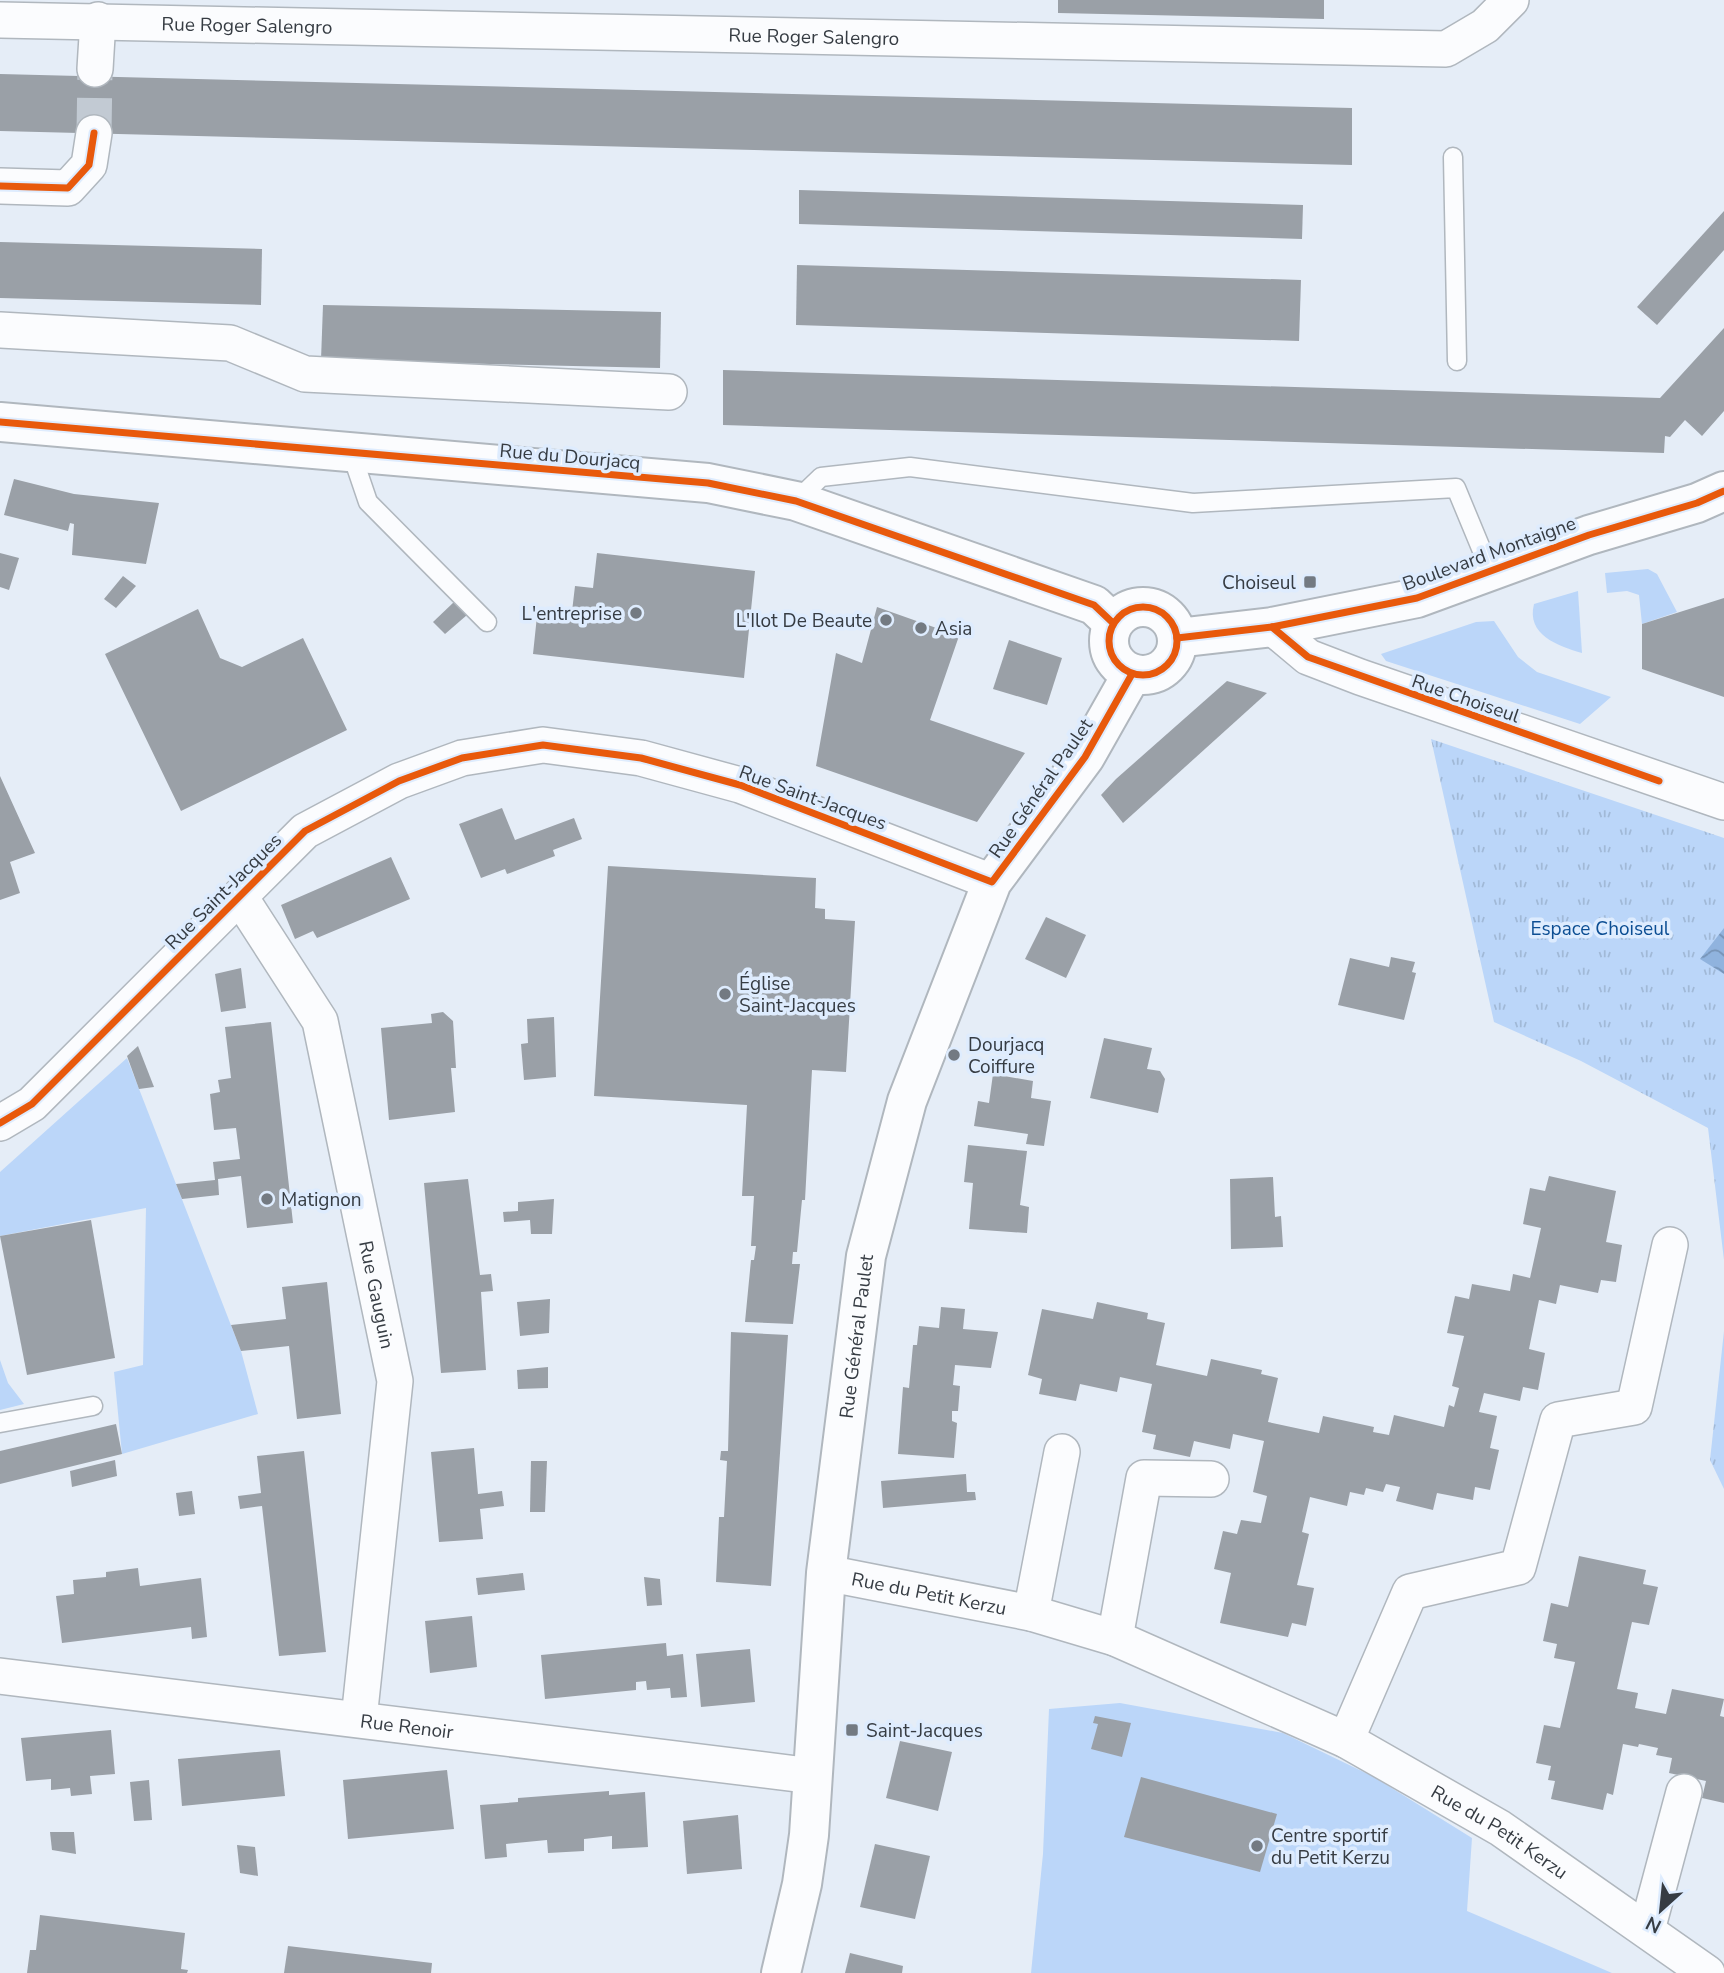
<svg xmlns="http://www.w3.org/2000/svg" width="1724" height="1973" font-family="'Nunito Sans',sans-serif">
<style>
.grass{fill:#bbd6f9}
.park{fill:url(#park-tufts)}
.water{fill:url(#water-waves)}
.building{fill:#9aa0a7}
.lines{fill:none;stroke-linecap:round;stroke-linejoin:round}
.street-tunnel{stroke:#c2cad3;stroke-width:35;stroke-dasharray:35 18;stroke-linecap:butt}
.lane-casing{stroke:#b0b7be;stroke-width:21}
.street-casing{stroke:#b0b7be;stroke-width:38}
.secondary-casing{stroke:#b0b7be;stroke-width:42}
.lane{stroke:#fbfcfe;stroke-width:18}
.street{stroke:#fbfcfe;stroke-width:35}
.secondary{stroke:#fbfcfe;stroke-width:38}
.cycleway-casing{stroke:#deecfe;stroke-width:11}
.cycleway{stroke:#e8590c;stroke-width:7}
.poi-dot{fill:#737a82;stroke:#deecfe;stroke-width:2.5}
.labels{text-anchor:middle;stroke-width:7;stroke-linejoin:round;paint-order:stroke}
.street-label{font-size:19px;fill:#363c43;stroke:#deecfe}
.poi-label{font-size:19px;fill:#363c43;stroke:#deecfe;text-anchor:start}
.park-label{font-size:19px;fill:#0c4e93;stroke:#deecfe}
</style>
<defs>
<pattern id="park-tufts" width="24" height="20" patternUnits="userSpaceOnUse" patternTransform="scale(1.75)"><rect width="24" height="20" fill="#bbd6f9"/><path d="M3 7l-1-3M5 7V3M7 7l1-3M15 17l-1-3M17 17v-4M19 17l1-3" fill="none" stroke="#a1b9d7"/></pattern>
<pattern id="water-waves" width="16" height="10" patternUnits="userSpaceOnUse" patternTransform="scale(1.75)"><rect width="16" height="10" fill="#90b3de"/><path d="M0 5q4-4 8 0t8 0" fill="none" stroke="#7693b6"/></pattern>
</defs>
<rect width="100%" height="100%" fill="#e5edf7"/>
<g class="grass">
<path d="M1648 569 1657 574 1677 612 1642 624 1639 595 1627 591 1607 593 1605 573Z"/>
<path d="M1578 591 1582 653C1558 646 1526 635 1534 604Z"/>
<path d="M1494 621 1518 657 1537 672 1611 697 1580 724 1386 661 1381 654 1476 622Z"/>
<path d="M127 1058 241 1351 258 1414 122 1454 114 1372 143 1365 146 1208 0 1236V1172Z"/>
<path d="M0 1360 8 1383 24 1404 0 1410Z"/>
<path d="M1120 1703 1283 1733 1374 1777 1472 1838 1467 1911 1612 1973H1031L1043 1854 1049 1709Z"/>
</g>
<g class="park">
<path d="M1431 739 1724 838V1260L1708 1128 1581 1061 1494 1022Z"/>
<path d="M1724 1331V1489L1710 1460Z"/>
</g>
<path class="water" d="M1724 928V974L1700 959Z"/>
<g class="building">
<path d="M1058 0H1324V19L1058 13Z"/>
<path d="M0 74 1352 108V165L0 131Z"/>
<path d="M799 190 1303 205 1302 239 799 224Z"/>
<path d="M1724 211V250L1657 325 1637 307Z"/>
<path d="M0 242 262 249 261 305 0 298Z"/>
<path d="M797 265 1301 280 1299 341 796 325Z"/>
<path d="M323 305 661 312 660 368 321 360Z"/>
<path d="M1724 328V411L1702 436 1685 420 1670 437 1665 436 1664 453 723 425V370L1660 398Z"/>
<path d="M14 479 74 494 159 503 146 564 72 555 74 524 70 523 68 531 4 515Z"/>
<path d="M0 553 19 558 9 590 0 587Z"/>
<path d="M597 553 755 571 744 678 533 654 537 616 571 620 575 586 593 588Z"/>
<path d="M123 576 136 586 116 608 104 599Z"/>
<path d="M1724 598V697L1642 669V624Z"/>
<path d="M454 602 467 615 445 634 433 622Z"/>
<path d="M877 607 959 636 930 720 1025 753 977 822 816 766 836 653 862 663Z"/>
<path d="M198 609 220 658 242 667 303 638 347 730 181 811 105 654Z"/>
<path d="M1009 640 1062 658 1047 705 993 689Z"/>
<path d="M1227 681 1267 693 1123 823 1101 795 1116 779Z"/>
<path d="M0 776 35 853 10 862 20 893 0 900Z"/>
<path d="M502 808 515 840 574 818 582 839 553 850 555 856 507 874 505 869 481 878 459 824Z"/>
<path d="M391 857 410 899 317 938 313 931 295 939 281 905Z"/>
<path d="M608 866 816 878 815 908 825 909V919L855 921 846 1072 812 1070 805 1200H802L797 1252H793L792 1264H800L793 1324 745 1322 751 1260H754L756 1246H751L754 1196H742L747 1105 594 1096Z"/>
<path d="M1046 917 1086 935 1066 978 1025 959Z"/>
<path d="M1391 957 1415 962 1412 972 1416 973 1404 1020 1338 1005 1350 958 1389 967Z"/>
<path d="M241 968 246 1008 221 1012 215 974Z"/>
<path d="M443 1012 453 1021 456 1068H451L455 1112 389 1120 381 1028 432 1023 431 1014Z"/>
<path d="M554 1017 556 1077 524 1080 521 1044 528 1043 527 1019Z"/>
<path d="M271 1022 293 1223 247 1228 241 1176 218 1179 219 1195 182 1199 176 1184 215 1180 213 1162 240 1159 236 1128 214 1130 210 1094 220 1092 218 1080 231 1078 225 1027Z"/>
<path d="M1104 1038 1152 1048 1147 1069 1160 1071 1165 1079 1158 1113 1090 1098Z"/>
<path d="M138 1046 154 1087 139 1089 127 1056Z"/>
<path d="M993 1074 1033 1081 1031 1098 1051 1101 1044 1146 1026 1144 1028 1134 974 1126 978 1101 989 1103Z"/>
<path d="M968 1145 1027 1151 1020 1205 1029 1207 1027 1233 969 1229 973 1183 964 1182Z"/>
<path d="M1549 1176 1616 1191 1606 1242 1622 1245 1616 1282 1601 1280 1598 1293 1560 1285 1556 1304 1539 1300 1529 1349 1545 1353 1538 1390 1523 1387 1520 1401 1484 1393 1479 1412 1497 1416 1490 1448 1499 1450 1490 1490 1475 1487 1473 1500 1437 1493 1433 1510 1396 1501 1400 1487 1386 1484 1383 1492 1366 1488 1364 1495 1350 1492 1347 1506 1310 1497 1302 1532 1309 1534 1297 1585 1314 1588 1306 1626 1292 1623 1288 1637 1220 1623 1231 1573 1214 1569 1223 1531 1237 1534 1241 1520 1261 1523 1267 1496 1253 1492 1264 1441 1233 1434 1230 1449 1194 1441 1190 1457 1153 1449 1156 1435 1142 1432 1152 1384 1120 1377 1117 1392 1080 1384 1076 1401 1039 1394 1042 1379 1028 1375 1042 1309 1093 1319 1097 1302 1148 1313 1147 1319 1165 1323 1156 1365 1207 1376 1211 1359 1262 1370 1261 1374 1278 1378 1268 1422 1319 1433 1323 1416 1374 1427 1373 1432 1389 1435 1394 1415 1444 1427 1449 1405 1454 1407 1459 1388 1452 1386 1464 1336 1447 1333 1455 1296 1469 1299 1472 1284 1510 1291 1513 1274 1530 1278 1541 1228 1523 1224 1530 1188 1545 1191Z"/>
<path d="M1273 1177 1275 1217 1281 1216 1283 1247 1231 1249 1230 1179Z"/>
<path d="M468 1179 480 1275 491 1274 493 1291 481 1292 486 1370 441 1373 424 1183Z"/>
<path d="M554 1199 552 1234H531L530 1220 504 1222 503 1212 518 1211V1202Z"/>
<path d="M91 1220 115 1358 27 1375 0 1236Z"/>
<path d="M327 1282 341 1414 297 1419 289 1346 241 1351 231 1325 286 1319 282 1287Z"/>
<path d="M550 1299 549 1333 520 1336 517 1302Z"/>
<path d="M941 1307 965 1309 963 1329 998 1332 991 1368 955 1365 953 1385 960 1386 958 1411H952V1421L957 1423 954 1458 898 1454 903 1387 909 1388 913 1345H917L919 1326 939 1328Z"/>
<path d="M731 1332 788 1335 771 1586 716 1582 719 1517H724L727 1461 720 1460 721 1451H728Z"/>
<path d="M548 1367V1388L518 1389 517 1370Z"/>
<path d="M116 1424 122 1454 0 1484V1451Z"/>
<path d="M474 1448 478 1494 502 1491 504 1506 480 1509 483 1539 439 1542 431 1452Z"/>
<path d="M304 1451 326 1652 279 1656 262 1506 240 1509 238 1496 261 1493 257 1456Z"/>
<path d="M115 1460 117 1476 72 1487 70 1471Z"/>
<path d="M531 1461H547L545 1512H530Z"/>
<path d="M966 1474 967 1492H975L976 1500 883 1508 881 1481Z"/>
<path d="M192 1491 195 1514 179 1516 176 1493Z"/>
<path d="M1579 1556 1646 1570 1643 1584 1658 1587 1649 1625 1632 1622 1617 1689 1638 1693 1635 1708 1666 1714 1672 1689 1724 1699 1720 1716 1724 1717V1803L1702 1798 1706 1781 1669 1773 1672 1758 1656 1755 1658 1748 1639 1744 1638 1747 1623 1744 1613 1795 1607 1793 1603 1810 1551 1799 1555 1781 1548 1780 1551 1766 1536 1763 1544 1725 1560 1728 1575 1662 1554 1658 1557 1644 1543 1641 1551 1603 1568 1607Z"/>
<path d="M138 1568 140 1586 201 1578 207 1637 192 1639 191 1627 62 1643 56 1596 74 1594 73 1580 106 1577V1572Z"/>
<path d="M523 1573 525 1590 478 1595 476 1578Z"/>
<path d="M644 1577 660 1579 662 1605 647 1606Z"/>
<path d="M472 1616 477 1667 430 1673 425 1621Z"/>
<path d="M666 1643 667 1656 683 1654 687 1697 671 1698 670 1688 647 1690 646 1681 636 1682V1690L545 1699 541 1655Z"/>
<path d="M750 1649 755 1702 701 1707 696 1654Z"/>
<path d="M1095 1716 1131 1723 1122 1757 1091 1749 1098 1724 1093 1723Z"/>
<path d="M111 1730 115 1774 90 1776 92 1794 71 1796 70 1788 51 1790V1779L26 1781 21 1738Z"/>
<path d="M900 1741 952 1752 938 1811 886 1798Z"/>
<path d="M280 1750 285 1796 182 1806 178 1759Z"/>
<path d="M447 1770 454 1829 348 1839 343 1780Z"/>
<path d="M1141 1777 1277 1814 1260 1872 1124 1837Z"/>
<path d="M149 1780 152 1820 134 1821 130 1782Z"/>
<path d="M609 1791V1795L645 1792 648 1847 612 1849V1836L584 1839V1851L548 1853 547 1840 506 1844 507 1857 485 1859 480 1805 518 1802V1798Z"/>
<path d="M738 1815 742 1869 687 1874 683 1821Z"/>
<path d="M50 1832H74L76 1854 52 1850Z"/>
<path d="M875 1844 930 1856 915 1919 860 1907Z"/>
<path d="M237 1845 255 1847 258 1876 240 1873Z"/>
<path d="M40 1915 185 1933 181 1969 188 1970 187 1973H27L30 1950H36Z"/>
<path d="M288 1946 432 1963 431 1973H284Z"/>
<path d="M850 1953 903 1966 902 1973H845Z"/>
</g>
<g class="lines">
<path class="street-tunnel" d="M94 133 95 69"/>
<g class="lane-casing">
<g id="lane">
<path d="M1453 157 1457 361"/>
<path d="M351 452 368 502 487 622"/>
<path d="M796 501 821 477 910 467 1193 503 1456 488 1490 570"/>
<path d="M0 1423 93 1406"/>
</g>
</g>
<g class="street-casing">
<g id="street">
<path id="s1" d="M0 20 1446 49 1485 26 1511 0"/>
<path d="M95 69 98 20"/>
<path d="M0 186 68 188 89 165 94 133"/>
<path d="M0 330 230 343 305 374 669 392"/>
<path d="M1272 627 1308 657 1360 677 1724 802"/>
<path id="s2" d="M240 897 320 1021 395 1381 359 1719"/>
<path d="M0 1123 32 1104 305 831 399 781 462 758 543 745 641 758 740 785 992 882"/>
<path id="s3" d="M826 1573 1031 1613 1115 1638 1346 1740 1500 1828 1707 1973"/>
<path d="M1031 1613 1062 1452"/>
<path d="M1115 1638 1144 1478 1211 1479"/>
<path id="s4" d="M0 1676 813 1776"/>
<path d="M1346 1740 1410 1592 1518 1567 1558 1420 1634 1407 1670 1245"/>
<path d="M1647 1930 1684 1792"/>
</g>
</g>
<g class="secondary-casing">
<g id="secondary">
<path d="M0 422 708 483 796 501 1094 605 1113 623"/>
<circle cx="1143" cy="641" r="34"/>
<path d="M1177 638 1272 627 1417 598 1589 535 1697 503 1724 491"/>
<path id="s5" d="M781 1973 802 1884 809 1835 826 1573 866 1256 907 1101 992 882 1085 757 1132 674"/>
</g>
</g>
<use href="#lane" class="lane"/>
<use href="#street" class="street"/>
<use href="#secondary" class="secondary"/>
<g class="cycleway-casing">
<g id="cycleway">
<path d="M0 186 68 188 89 165 94 133"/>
<path d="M0 422 708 483 796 501 1094 605 1113 623"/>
<circle cx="1143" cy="641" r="34"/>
<path d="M1272 627 1308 657 1659 781"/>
<path d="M1177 638 1272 627 1417 598 1589 535 1697 503 1724 491"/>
<path d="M0 1123 32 1104 305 831 399 781 462 758 543 745 641 758 740 785 992 882 1085 757 1132 674"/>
</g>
</g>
<use href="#cycleway" class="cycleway"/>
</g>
<g class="poi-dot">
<rect x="1303" y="575" width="14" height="14" rx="3.5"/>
<circle cx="636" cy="613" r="7"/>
<circle cx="886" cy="620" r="7"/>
<circle cx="921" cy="628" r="7"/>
<circle cx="725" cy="994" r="7"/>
<circle cx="954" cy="1055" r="7"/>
<circle cx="267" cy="1199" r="7"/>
<rect x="845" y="1723" width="14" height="14" rx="3.5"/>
<circle cx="1257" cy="1846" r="7"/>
</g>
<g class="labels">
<g class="street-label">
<text dy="7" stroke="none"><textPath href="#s1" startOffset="247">Rue Roger Salengro</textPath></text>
<text dy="7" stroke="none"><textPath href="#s1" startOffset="814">Rue Roger Salengro</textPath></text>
<text transform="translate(570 456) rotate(5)" y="7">Rue du Dourjacq</text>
<text transform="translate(1489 553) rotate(-20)" y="7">Boulevard Montaigne</text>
<text transform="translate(1466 698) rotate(19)" y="7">Rue Choiseul</text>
<text transform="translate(1040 788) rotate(-55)" y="7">Rue Général Paulet</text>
<text transform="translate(813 797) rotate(20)" y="7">Rue Saint-Jacques</text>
<text transform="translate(223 891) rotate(-45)" y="7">Rue Saint-Jacques</text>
<text dy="7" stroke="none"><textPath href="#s2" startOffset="427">Rue Gauguin</textPath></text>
<text dy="7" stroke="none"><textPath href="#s5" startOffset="642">Rue Général Paulet</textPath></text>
<text dy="7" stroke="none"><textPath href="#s3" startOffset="105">Rue du Petit Kerzu</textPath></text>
<text dy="7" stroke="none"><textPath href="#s4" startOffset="410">Rue Renoir</textPath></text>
<text dy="7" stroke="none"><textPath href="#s3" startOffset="728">Rue du Petit Kerzu</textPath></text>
</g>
<g class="poi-label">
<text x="1296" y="589" text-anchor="end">Choiseul</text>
<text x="622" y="620" text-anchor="end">L'entreprise</text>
<text x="872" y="627" text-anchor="end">L'Ilot De Beaute</text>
<text x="935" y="635">Asia</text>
<text x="739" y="990">Église<tspan x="739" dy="22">Saint-Jacques</tspan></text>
<text x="968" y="1051">Dourjacq<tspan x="968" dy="22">Coiffure</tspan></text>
<text x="281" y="1206">Matignon</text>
<text x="866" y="1737">Saint-Jacques</text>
<text x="1271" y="1842">Centre sportif<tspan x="1271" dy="22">du Petit Kerzu</tspan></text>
</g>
<g class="park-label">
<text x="1600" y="935">Espace Choiseul</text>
</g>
</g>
<g transform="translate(1661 1910) rotate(207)" stroke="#deecfe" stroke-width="5" paint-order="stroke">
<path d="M0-5L12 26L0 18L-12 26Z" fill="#363c43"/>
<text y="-10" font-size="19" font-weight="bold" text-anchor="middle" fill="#363c43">N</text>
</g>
</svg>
